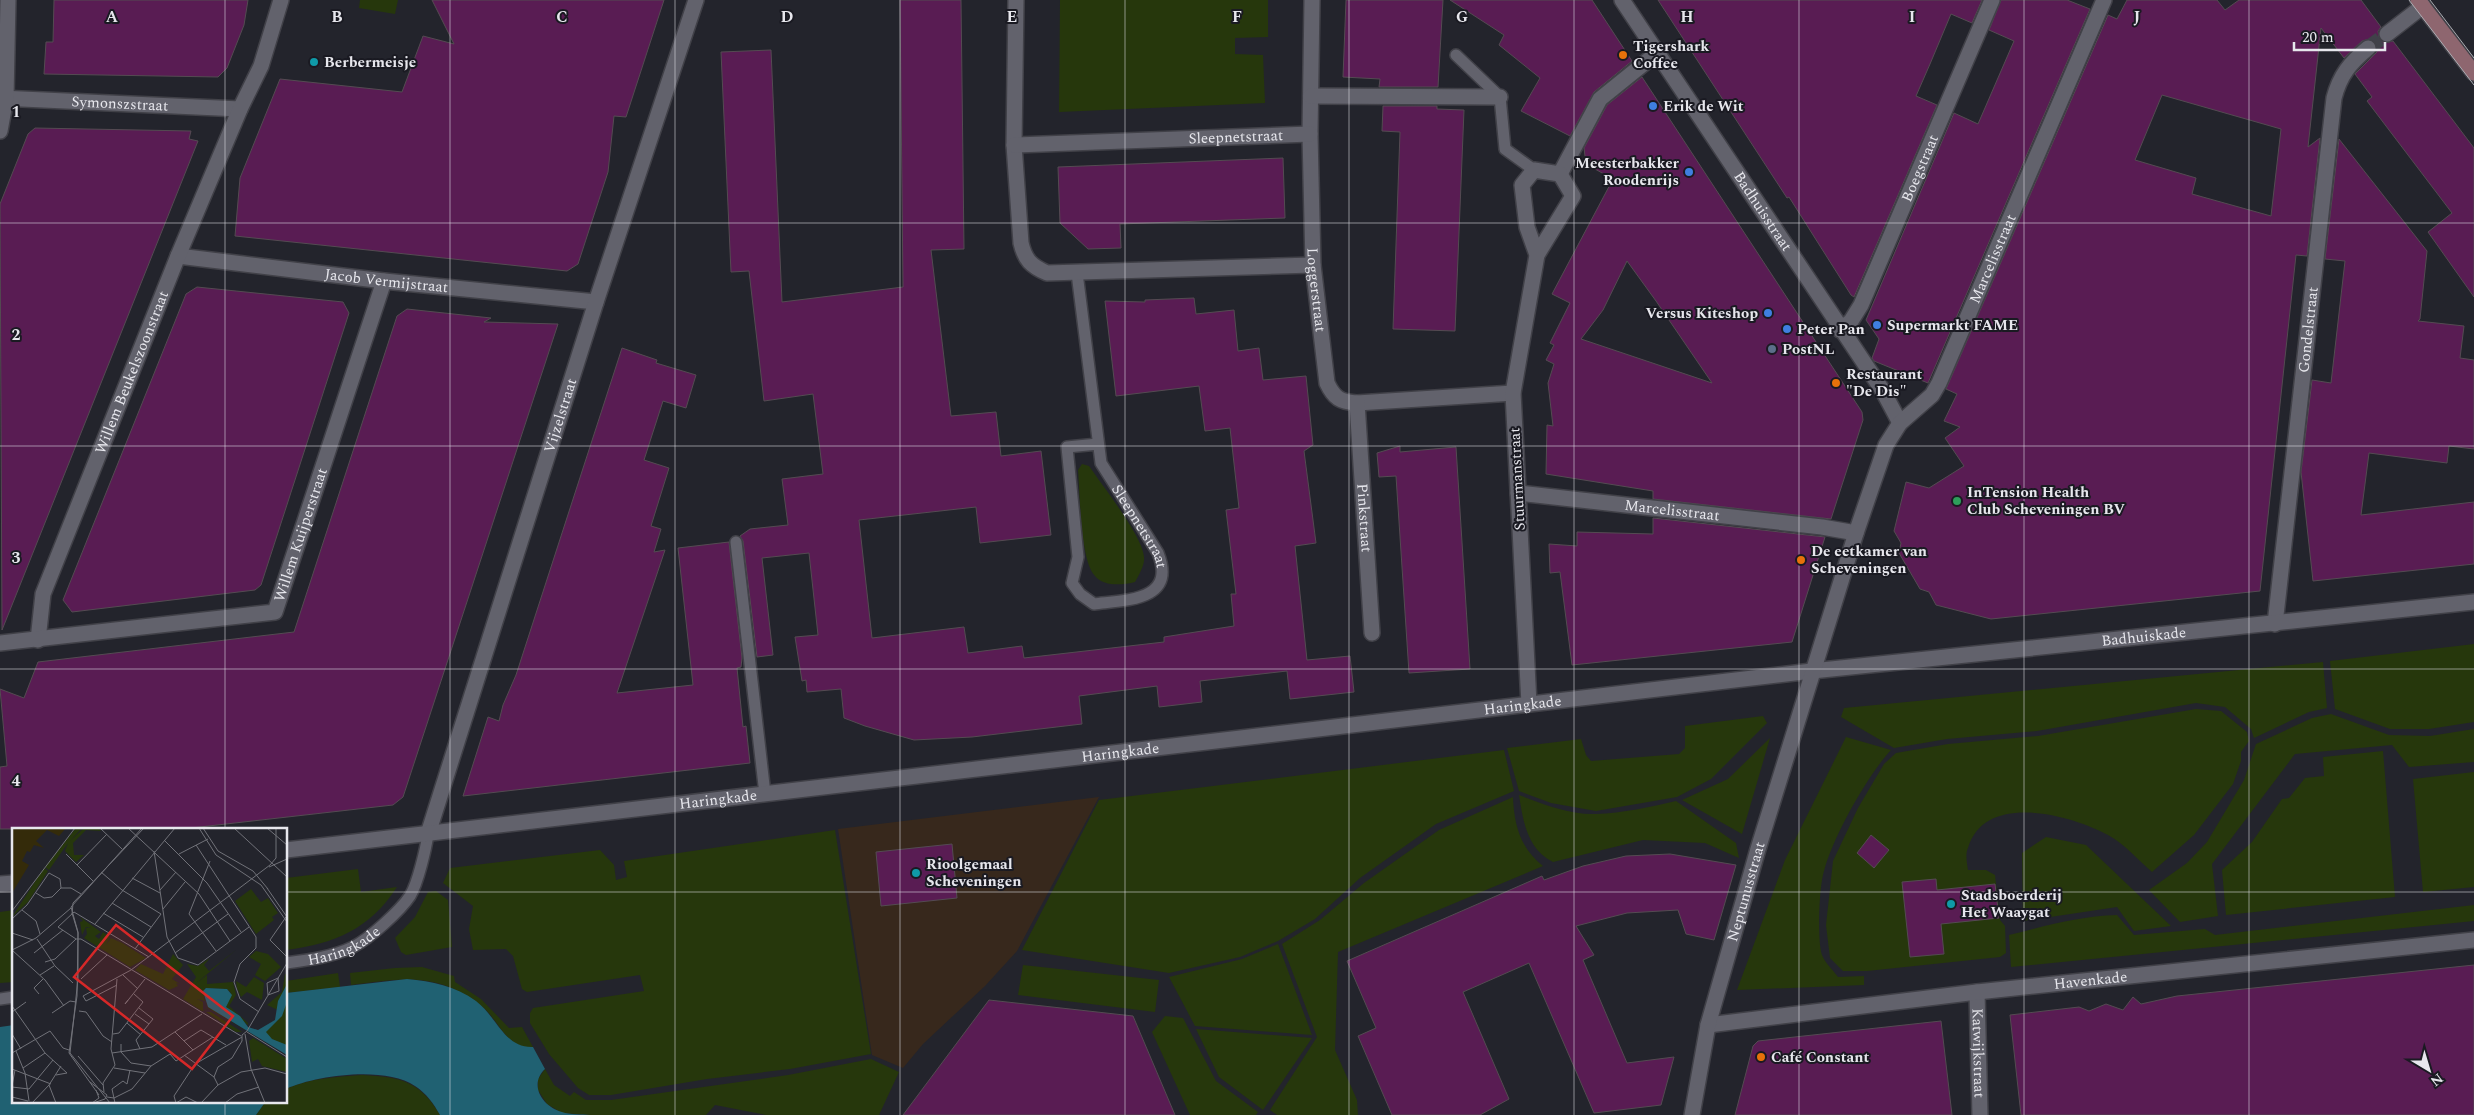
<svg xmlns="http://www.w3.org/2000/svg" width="2474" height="1115" font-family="Spectral,serif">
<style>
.industrial{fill:#37281c}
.green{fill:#26370c}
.water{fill:#206172}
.building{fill:#591c53;stroke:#544b52;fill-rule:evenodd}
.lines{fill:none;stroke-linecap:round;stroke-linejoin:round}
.street-tunnel{stroke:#404149;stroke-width:15;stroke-dasharray:15 8;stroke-linecap:butt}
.lane-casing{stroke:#414148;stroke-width:14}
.street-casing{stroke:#414148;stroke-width:18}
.secondary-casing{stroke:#414148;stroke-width:18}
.lane{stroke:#62626c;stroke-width:11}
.street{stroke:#62626c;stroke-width:15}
.secondary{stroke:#8e666f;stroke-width:15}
.tram{stroke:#abacb2;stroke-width:1}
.grid{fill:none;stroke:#e7e7ed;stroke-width:1;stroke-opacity:0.55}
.food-dot{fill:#e8710a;stroke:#1a1a22;stroke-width:2}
.culture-dot{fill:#0f9aa8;stroke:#1a1a22;stroke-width:2}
.shop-dot{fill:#3f7fe0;stroke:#1a1a22;stroke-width:2}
.service-dot{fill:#5c6f8a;stroke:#1a1a22;stroke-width:2}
.leisure-dot{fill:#2e9e5b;stroke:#1a1a22;stroke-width:2}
.labels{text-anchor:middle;stroke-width:4;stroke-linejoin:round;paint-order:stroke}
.poi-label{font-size:15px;font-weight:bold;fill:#e7e7ed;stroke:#1a1a22;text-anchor:start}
.street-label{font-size:15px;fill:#e7e7ed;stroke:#1a1a22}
.inset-road{fill:none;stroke:#717279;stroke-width:1}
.view{fill:#d62828;fill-opacity:0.15;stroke:#d62828;stroke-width:2.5}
.inset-edge{fill:none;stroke:#e7e7ed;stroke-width:2.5}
.grid-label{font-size:16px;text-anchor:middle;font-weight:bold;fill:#e7e7ed;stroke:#1a1a22;stroke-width:4;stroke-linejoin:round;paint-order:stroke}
</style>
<rect width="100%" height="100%" fill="#23242c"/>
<path class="industrial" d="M1099 797 1017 951 985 986 923 1044 903 1068 872 1055 838 829Z"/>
<g class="green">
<path d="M360 0H398L395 14 359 8Z"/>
<path d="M1060 0H1268V37L1235 38V54L1263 55 1265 103 1059 112Z"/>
<path d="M1082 464 1089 466C1102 485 1143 537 1144 557 1145 565 1139 575 1135 582 1123 585 1104 587 1095 576 1080 560 1080 493 1078 470Z"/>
<path d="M2474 644V722L2429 729H2390L2335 709 2330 661Z"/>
<path d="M2323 662 2327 708 2309 712 2254 738 2251 729 2225 707 2196 703 2037 731 1947 739 1894 748 1841 717 1844 708Z"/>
<path d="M2196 709 2221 711 2247 732 2249 741 2241 752V761L2233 784 2194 835 2152 872C2138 860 2125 844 2108 835 2071 815 1985 791 1968 848 1965 854 1967 863 1968 870H1986L1995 875 2000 920 2005 926 2006 953 2000 957 1867 971H1843L1830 958 1826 925 1833 861 1858 808 1884 764 1896 753 1948 744 2038 736Z"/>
<path d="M2331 714 2389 735 2430 736 2474 729V762L2409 767 2392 745 2295 754 2212 864 2218 916 2180 922 2149 890 2187 863 2207 842 2244 780 2256 744 2312 718Z"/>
<path d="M1763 716 1767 723 1711 779 1677 797 1596 811 1551 803 1519 791 1507 748 1581 739 1586 755 1591 761 1679 754 1685 748V726Z"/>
<path d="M1846 737 1891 750C1867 776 1833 837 1824 871 1819 887 1817 940 1822 955 1825 963 1834 971 1838 977L1864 976V985L1737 990 1785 860Z"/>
<path d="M1770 738 1742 834 1682 800 1728 779Z"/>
<path d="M1504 750 1514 791 1436 824 1360 878 1315 919 1278 941 1240 957 1169 973 1022 950 1099 800Z"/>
<path d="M2383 751 2395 897 2226 915 2222 870 2252 842 2282 799 2289 798 2305 778 2324 776 2323 757Z"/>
<path d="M2474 772V887L2423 892 2413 779Z"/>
<path d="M1519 795C1542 804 1570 815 1596 814 1623 813 1650 807 1676 801L1736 843 1739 858 1705 843 1643 840 1553 862C1527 849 1523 821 1519 795Z"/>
<path d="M1513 797C1514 824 1520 848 1543 866L1338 952 1335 1050 1357 1100 1358 1115H1277L1270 1110 1317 1037 1282 944 1320 920 1364 883 1439 830Z"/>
<path d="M835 830 871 1054 790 1069 707 1079 611 1095H589L578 1088 549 1054 530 1023V1013L533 1008 644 991 640 975 527 992 522 989 513 956 506 949 473 950 469 929 473 906 443 883 450 868 600 850 614 865 616 880 627 877 624 861Z"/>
<path d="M2046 837 2086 845 2171 926 2134 931 2117 907 2023 921 2022 853Z"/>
<path d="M358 869 361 892 397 887C370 929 334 944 286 950V878Z"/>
<path d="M436 891 448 900 452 947 406 955 401 952 395 938 415 917 428 892Z"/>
<path d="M2474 905V921L2011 967 2009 935C2045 926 2080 916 2117 915L2134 935 2205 929 2215 935Z"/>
<path d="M14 910V982L0 983V912Z"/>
<path d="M1278 944 1312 1035 1195 1026 1169 977 1242 959Z"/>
<path d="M1023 965 1159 980 1155 1012 1018 995Z"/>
<path d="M422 967 454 976 455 982 481 999 509 1028 522 1027 533 1047C508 1050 500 1023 485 1009 474 999 462 992 449 987 418 974 383 981 351 985L350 973 395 968Z"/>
<path d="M338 973 340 987 286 993V981Z"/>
<path d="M1165 1016 1183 1018 1216 1081 1258 1112 1256 1115H1190L1152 1032Z"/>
<path d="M1196 1029 1312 1038 1263 1110 1219 1077Z"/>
<path d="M871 1059 899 1072 879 1115H766L715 1105 706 1115H590L562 1113 547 1104 538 1090V1079L545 1069 554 1085 570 1096 574 1092 586 1100H611L788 1075Z"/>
<path d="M362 1075C400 1077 420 1081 440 1115H256L266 1101H286V1089C310 1078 336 1077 362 1075Z"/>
</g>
<g class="water">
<path d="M407 979C432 981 455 986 476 1001 498 1018 504 1048 533 1047L545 1069C528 1085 543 1107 562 1112 570 1115 581 1114 590 1115H440C434 1104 426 1093 415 1086 385 1066 317 1075 286 1089V993Z"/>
<path d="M14 1025V1101H266L256 1115H0V1027Z"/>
</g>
<g class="building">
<path d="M54 0H248L244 25 227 68 218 77 44 74 46 42H53Z"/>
<path d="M432 0H664L626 117 614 116 608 172 578 264 567 271 235 236 240 178 280 79 402 92 423 36 454 44Z"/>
<path d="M900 0H961L964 249 931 250 951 416 996 412 1001 456 1041 451 1051 535 980 543 976 507 859 520 872 638 964 627 968 653 1022 646 1024 658 1164 642V637L1234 626 1231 594H1236L1226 510 1239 508 1230 428 1205 431 1199 386 1116 396 1105 301 1145 302V300L1194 298 1196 314 1234 310 1238 351 1259 348 1263 380 1306 376 1313 445 1304 451 1316 543 1295 546 1307 660 1350 656 1354 692 1290 699 1287 671 1200 681 1202 702 1159 707 1157 686 1079 696 1082 724 972 737 914 740 865 726 844 718 841 689 807 692 806 680 802 681 795 637 818 635 809 553 762 558 773 655 757 657 743 541 740 536 750 529 788 525 782 479 823 474 813 394 764 401 749 271 731 272 721 52 771 50 782 302 903 287Z"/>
<path d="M1346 0H1443L1438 87H1379L1380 79 1343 77Z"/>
<path d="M1450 0H1592L1632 61 1594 92 1570 136 1521 111 1540 78 1499 45 1504 35Z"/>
<path d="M1658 0H1982L1972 23 1951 14 1930 64 1916 96 1937 105 1854 297 1851 295 1789 197 1787 198Z"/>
<path d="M2001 0H2067L2090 9 1928 383 1908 375 1903 376 1901 372 1874 361 1872 358 1879 339 1866 320 1954 113 1978 124 2014 41 1989 30Z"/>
<path d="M2127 0H2217L2225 10 2239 0H2361L2381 27 2378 31 2379 39 2384 43 2393 41 2474 148V297L2428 232 2452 213 2367 101 2372 97 2355 74 2377 52 2375 42 2371 39 2362 41 2344 58 2321 28 2308 147 2320 138 2307 256 2296 255 2260 591 1991 619 1936 605 1929 592 1920 589 1899 553 1901 543 1894 531 1906 482 1929 488 1964 466 1945 438 1960 427 1944 421 1957 394 1946 389 2108 15 2117 19ZM2162 95 2281 129 2271 216 2192 194 2196 178 2135 160Z"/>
<path d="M1642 77 1862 412 1863 420 1831 519 1653 499V491L1546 474 1547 425 1553 426 1548 383 1554 364 1546 360 1554 345 1550 343 1570 303 1552 294 1613 179 1586 164 1584 148 1607 105ZM1627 261 1656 301 1712 383 1581 339 1603 310Z"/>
<path d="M1383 106H1437V109L1464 110 1455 331 1393 329 1400 132 1382 131Z"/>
<path d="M35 128 191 131 189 139 198 141 2 630 0 204 28 134Z"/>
<path d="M2339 139 2427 251 2420 319 2418 321 2464 326 2460 358 2474 360V449L2449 446 2447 463 2369 453 2361 515 2474 502V564L2313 581 2301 472 2312 380 2331 383 2345 261 2325 259Z"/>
<path d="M1283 158 1285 218 1120 224 1121 248 1088 249 1060 223 1058 167Z"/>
<path d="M197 287 343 302 349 313 261 585 255 590 72 612 63 600 186 294Z"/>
<path d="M407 309 491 318 484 322 558 324 403 797 393 805 182 829H0V767L7 766 0 689 24 698 38 662 294 632 397 316Z"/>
<path d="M622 348 657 360 656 363 696 375 686 408 663 401 644 460 669 468 651 526 661 529 654 552 665 550 617 693 693 685 678 548 729 542 742 658 741 667 737 668 743 727 746 726 750 763 463 796 488 717 499 721 503 705 516 675Z"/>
<path d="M1400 446V452L1456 447 1470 669 1409 673 1396 476 1379 477 1377 453Z"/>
<path d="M1653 518 1825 537 1792 642 1572 665 1560 572 1550 573 1549 544 1577 546V532L1653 534Z"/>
<path d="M1871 835 1889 850 1874 868 1857 853Z"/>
<path d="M952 844 957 898 881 906 876 852Z"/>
<path d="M1670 854 1736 865 1714 940 1686 934 1678 910 1627 913 1576 926 1594 955 1583 960 1627 1063 1674 1057 1661 1105 1594 1113 1529 963 1463 992 1509 1099 1480 1115H1392L1358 1036 1376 1028 1347 961 1542 876 1544 880 1583 866 1626 856Z"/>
<path d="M1936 879 1937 890 1995 884 1999 918 1941 924 1944 954 1910 957 1902 882Z"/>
<path d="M2474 965V1115H2021L2010 1015 2079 1007 2089 1011 2106 1004 2123 1010 2133 997 2141 1004 2177 996Z"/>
<path d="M989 1000 1133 1016 1175 1115H903Z"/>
<path d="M1941 1021 1952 1115H1735L1753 1046 1758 1041Z"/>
</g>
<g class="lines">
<path class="street-tunnel" d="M2368 48 2387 34"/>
<g class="lane-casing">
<g id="lane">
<path d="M1456 55 1500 97 1505 149 1534 170"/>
<path id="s1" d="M1077 273 1101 463 1158 553C1177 601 1126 600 1094 604L1080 594 1072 583 1078 557 1067 447 1098 444"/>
<path d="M736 542 765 794"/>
<path id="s2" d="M286 963C309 960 332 957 353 947 369 939 400 911 410 896 418 883 426 848 428 834"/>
<path d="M0 999 14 997"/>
</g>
</g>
<g class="street-casing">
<g id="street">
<path d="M1016 0 1014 145 1021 243C1025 260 1031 266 1047 273L1313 265"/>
<path id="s3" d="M1312 0 1310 134 1313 265 1327 383C1334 398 1340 402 1357 403L1513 393"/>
<path id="s4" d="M1622 0 1883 391 1900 423"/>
<path d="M2387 34 2423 6"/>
<path d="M1311 96 1500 97"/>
<path id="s5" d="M0 98 240 109"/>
<path d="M0 131 6 98 8 0"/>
<path id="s6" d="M1014 145 1310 134"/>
<path d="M1560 174 1600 99 1657 53"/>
<path id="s7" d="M178 256 384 281 596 302"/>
<path id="s8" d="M1840 330 1851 321 1861 305 1992 0"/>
<path id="s9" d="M1357 403 1372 633"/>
<path id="s10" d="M1518 493 1822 527 1856 533"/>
<path id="s11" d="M2275 624 2334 98C2340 75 2350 63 2368 48"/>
<path id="s12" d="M38 640 43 594 178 256 240 109 261 66 281 0"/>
<path id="s13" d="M0 643 275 612 384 281"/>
<path d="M1529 704 1513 393 1537 255 1573 196 1560 174 1534 170 1522 185 1527 227 1537 255"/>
<path id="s14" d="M428 834 596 302 696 0"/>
<path id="s15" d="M286 850 1812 671 2474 602"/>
<path d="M0 884 14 883"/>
<path id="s16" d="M1977 992 1980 1115"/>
<path id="s17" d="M1708 1025 1977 992 2474 940"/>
<path id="s18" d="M1692 1115 1708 1025 1758 849 1856 533 1886 445 1900 423 1932 395 1939 383 2104 0"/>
</g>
</g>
<g class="secondary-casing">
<path id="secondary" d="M2418 0 2474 73"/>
</g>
<use href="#lane" class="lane"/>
<use href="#street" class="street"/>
<use href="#secondary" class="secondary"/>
<g class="tram">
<path d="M2409 0 2474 85"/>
<path d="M2430 0 2474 58"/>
</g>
</g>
<path class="grid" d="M225 0V829M450 0V1115M675 0V1115M900 0V1115M1125 0V1115M1349 0V1115M1574 0V1115M1799 0V1115M2024 0V1115M2249 0V1115M0 223H2474M0 446H2474M0 669H2474M0 892H14M286 892H2474M225 1101V1115"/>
<g class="food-dot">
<circle cx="1623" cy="55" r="5"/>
<circle cx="1836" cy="383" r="5"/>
<circle cx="1801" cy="560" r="5"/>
<circle cx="1761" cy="1057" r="5"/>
</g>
<g class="culture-dot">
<circle cx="314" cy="62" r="5"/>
<circle cx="916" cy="873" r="5"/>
<circle cx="1951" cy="904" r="5"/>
</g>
<g class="shop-dot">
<circle cx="1653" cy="106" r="5"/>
<circle cx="1689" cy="172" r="5"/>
<circle cx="1768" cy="313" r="5"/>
<circle cx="1877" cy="325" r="5"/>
<circle cx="1787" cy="329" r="5"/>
</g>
<circle class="service-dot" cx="1772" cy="349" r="5"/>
<circle class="leisure-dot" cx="1957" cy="501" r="5"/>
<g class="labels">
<g class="poi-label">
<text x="1633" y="51">Tigershark<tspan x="1633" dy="17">Coffee</tspan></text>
<text x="324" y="67">Berbermeisje</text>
<text x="1663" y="111">Erik de Wit</text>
<text x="1679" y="168" text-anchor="end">Meesterbakker<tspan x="1679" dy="17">Roodenrijs</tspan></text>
<text x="1758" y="318" text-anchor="end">Versus Kiteshop</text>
<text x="1887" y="330">Supermarkt FAME</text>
<text x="1797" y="334">Peter Pan</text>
<text x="1782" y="354">PostNL</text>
<text x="1846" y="379">Restaurant<tspan x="1846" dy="17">"De Dis"</tspan></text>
<text x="1967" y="497">InTension Health<tspan x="1967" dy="17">Club Scheveningen BV</tspan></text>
<text x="1811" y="556">De eetkamer van<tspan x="1811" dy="17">Scheveningen</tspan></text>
<text x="926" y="869">Rioolgemaal<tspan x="926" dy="17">Scheveningen</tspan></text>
<text x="1961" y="900">Stadsboerderij<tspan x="1961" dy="17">Het Waaygat</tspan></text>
<text x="1771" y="1062">Café Constant</text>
</g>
<g class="street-label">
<text dy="5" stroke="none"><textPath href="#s5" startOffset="120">Symonszstraat</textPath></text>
<text dy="5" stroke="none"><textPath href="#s6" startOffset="222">Sleepnetstraat</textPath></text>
<text dy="5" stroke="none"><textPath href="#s8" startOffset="182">Boegstraat</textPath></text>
<text dy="5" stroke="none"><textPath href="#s4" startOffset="254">Badhuisstraat</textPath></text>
<text dy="5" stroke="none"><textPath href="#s18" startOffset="916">Marcelisstraat</textPath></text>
<text dy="5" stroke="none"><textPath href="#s7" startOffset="210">Jacob Vermijstraat</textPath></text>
<text dy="5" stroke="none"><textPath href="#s3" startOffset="290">Loggerstraat</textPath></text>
<text dy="5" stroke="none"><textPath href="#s11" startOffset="296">Gondelstraat</textPath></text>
<text dy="5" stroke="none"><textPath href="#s12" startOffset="285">Willem Beukelszoonstraat</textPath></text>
<text dy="5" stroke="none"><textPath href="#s14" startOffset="439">Vijzelstraat</textPath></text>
<text transform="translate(1517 479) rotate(-93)" y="5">Stuurmanstraat</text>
<text dy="5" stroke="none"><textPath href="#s10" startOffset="155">Marcelisstraat</textPath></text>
<text dy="5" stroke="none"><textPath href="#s9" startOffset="115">Pinkstraat</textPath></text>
<text dy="5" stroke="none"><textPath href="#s1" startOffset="266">Sleepnetstraat</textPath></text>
<text dy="5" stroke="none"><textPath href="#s13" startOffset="358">Willem Kuijperstraat</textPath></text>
<text dy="5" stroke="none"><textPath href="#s15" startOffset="1870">Badhuiskade</textPath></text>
<text dy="5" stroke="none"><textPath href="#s15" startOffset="1245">Haringkade</textPath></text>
<text dy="5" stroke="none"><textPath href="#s15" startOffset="840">Haringkade</textPath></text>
<text dy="5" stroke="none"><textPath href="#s15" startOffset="435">Haringkade</textPath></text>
<text dy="5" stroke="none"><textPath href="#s18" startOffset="230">Neptunusstraat</textPath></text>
<text dy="5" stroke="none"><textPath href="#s2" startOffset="61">Haringkade</textPath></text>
<text dy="5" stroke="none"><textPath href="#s17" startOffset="385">Havenkade</textPath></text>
<text dy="5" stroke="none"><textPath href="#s16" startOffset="61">Katwijkstraat</textPath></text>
</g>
</g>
<g transform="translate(12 828)">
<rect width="275" height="275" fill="#23242c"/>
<path d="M64 0H70L58 13 72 0H86L89 3 74 2 61 15 62 27H72L64 34 53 23 56 15 37 42 33 39ZM32 40 36 43 16 74 0 89ZM239 61 249 74 256 70 266 85 260 89 262 92 244 106 223 73ZM68 89 89 104 83 108 87 111 91 104 98 109 94 117 99 110 110 115 87 100 134 130 118 139 72 110 75 106 74 100 79 99H74L70 107 68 94 71 93ZM224 122 182 157 195 147V156L221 154 224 167 217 178 236 195V197L214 179 219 165 215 161 193 160 192 171 196 179 233 202 196 180 193 173 185 171 191 174V182L196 181 190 183 171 171 184 149 175 136 186 138 198 130 192 137 197 143ZM244 123 256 126 269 139 253 153 243 147 249 136 237 129ZM161 126 171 137 160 151 168 156 164 155 166 158 157 162 123 142 129 136 151 146ZM273 146 275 147V223L260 214 252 203 265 193 268 183 255 177 270 164ZM242 149 252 155 250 172 235 164 229 169 225 160 224 153 234 159ZM194 184H199L230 204H224ZM241 210 275 231V244L250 238 246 231 240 234 237 213Z" fill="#26370c"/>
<path d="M0 0H54L47 8 35 2 24 13 32 20 22 17 18 24 15 23 10 33 17 37 0 65Z" fill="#342b0a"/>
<path d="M275 156V174L270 188 254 204 260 211 275 217V227L196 179 191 163 194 160 215 161 220 167 214 179 228 188 236 199 246 202 263 192 266 173Z" fill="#206172"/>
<path class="inset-road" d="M88 0 110 21M116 0 187 66 218 113M187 0 204 27 249 57 275 94M191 0 206 23 241 43 256 61M222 0 275 49M255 0 275 17M152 12 195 55 229 104M184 17 244 109V120L228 136 222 154 228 171 247 184M142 23 155 109 166 130 186 137 237 99M54 26 81 53M167 26 196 11M198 33 177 86 204 123M65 37 95 6M257 39 275 31M89 44 110 62 149 86M120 50 148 65M49 60H59L69 66M255 60 275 89M148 62 164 44M100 75 139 99M151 81 173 54M10 82 24 93 28 106M0 83 63 0M60 85 66 105 65 168 57 225 87 267M91 85 131 109M60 87 61 75 132 0M0 91 15 77 37 45 48 51 49 60 40 69 32 70 24 65M83 96 163 0M0 105 21 112M25 111 43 138 61 155M64 111 46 99 62 84 137 129M258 112 274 89M258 112 275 129M123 121 149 86M0 122 33 152 52 178M0 122 24 110 59 80M22 125 51 102M163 125 216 86M33 134 43 131 64 111H69L229 208M28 147 42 138M111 147 126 161M69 151 95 127M27 166 22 160 31 151M256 167 267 163 266 150M256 167 255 155 266 150M71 168 119 142 258 37 264 30V0M71 168 74 173 105 157M116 172 113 176 133 151M0 178 33 225 55 245 44 247M127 180 141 191 124 212 128 221M67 183 74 184 91 208 100 214M0 184 14 174M40 185 58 173 64 174M123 186 137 196M115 195 129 207M163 204 181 222M235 204 275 229M0 206 9 221M101 206 107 205 131 174 122 166M233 206 239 241 253 275M172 213 189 202 214 217M109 216V224L119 235 139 238M4 223 13 245 17 273M0 225 38 203 51 220 57 222M100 225 140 219 190 186M172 227 202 249 206 257M66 228 91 257M11 240 33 225M102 240 133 245M0 241 39 256M202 249 206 239 220 230 230 213V207L235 203 275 135M78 254 95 267 93 271 81 275M37 257 44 275M0 258 3 242M0 259 17 261 41 232M92 264 91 255 103 237 99 221 105 151M0 269 16 273M95 269 102 270 120 261 139 238 158 226 164 233 201 209M20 275 37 257 49 238M80 275 87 270 84 262M98 275 58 225 66 151V104L59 79 130 0M103 275 100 261 111 253 115 256 118 242M164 275 162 268 183 236 230 209M164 275 174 269 186 275M189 275 206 257 229 244 253 240 275 246M213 275 225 266 247 259"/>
<path class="view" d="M104 97 221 188 180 241 62 149Z"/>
<rect width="275" height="275" class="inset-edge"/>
</g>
<g class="grid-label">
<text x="112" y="22">A</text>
<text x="337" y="22">B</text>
<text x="562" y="22">C</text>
<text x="787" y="22">D</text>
<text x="1012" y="22">E</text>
<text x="1237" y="22">F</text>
<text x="1462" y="22">G</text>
<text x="1687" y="22">H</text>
<text x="1912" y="22">I</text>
<text x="2137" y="22">J</text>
<text x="16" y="117">1</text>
<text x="16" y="340">2</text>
<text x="16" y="563">3</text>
<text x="16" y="786">4</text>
</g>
<g transform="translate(2429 1070) rotate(142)" stroke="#1a1a22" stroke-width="4" paint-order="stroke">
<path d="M0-4L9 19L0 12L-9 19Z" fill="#e7e7ed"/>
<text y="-8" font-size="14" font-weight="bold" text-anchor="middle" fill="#e7e7ed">N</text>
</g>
<path d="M2294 42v8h91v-8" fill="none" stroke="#e7e7ed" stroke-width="2.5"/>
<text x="2302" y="42" font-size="15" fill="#e7e7ed" stroke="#1a1a22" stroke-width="4" paint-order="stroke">20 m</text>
</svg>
